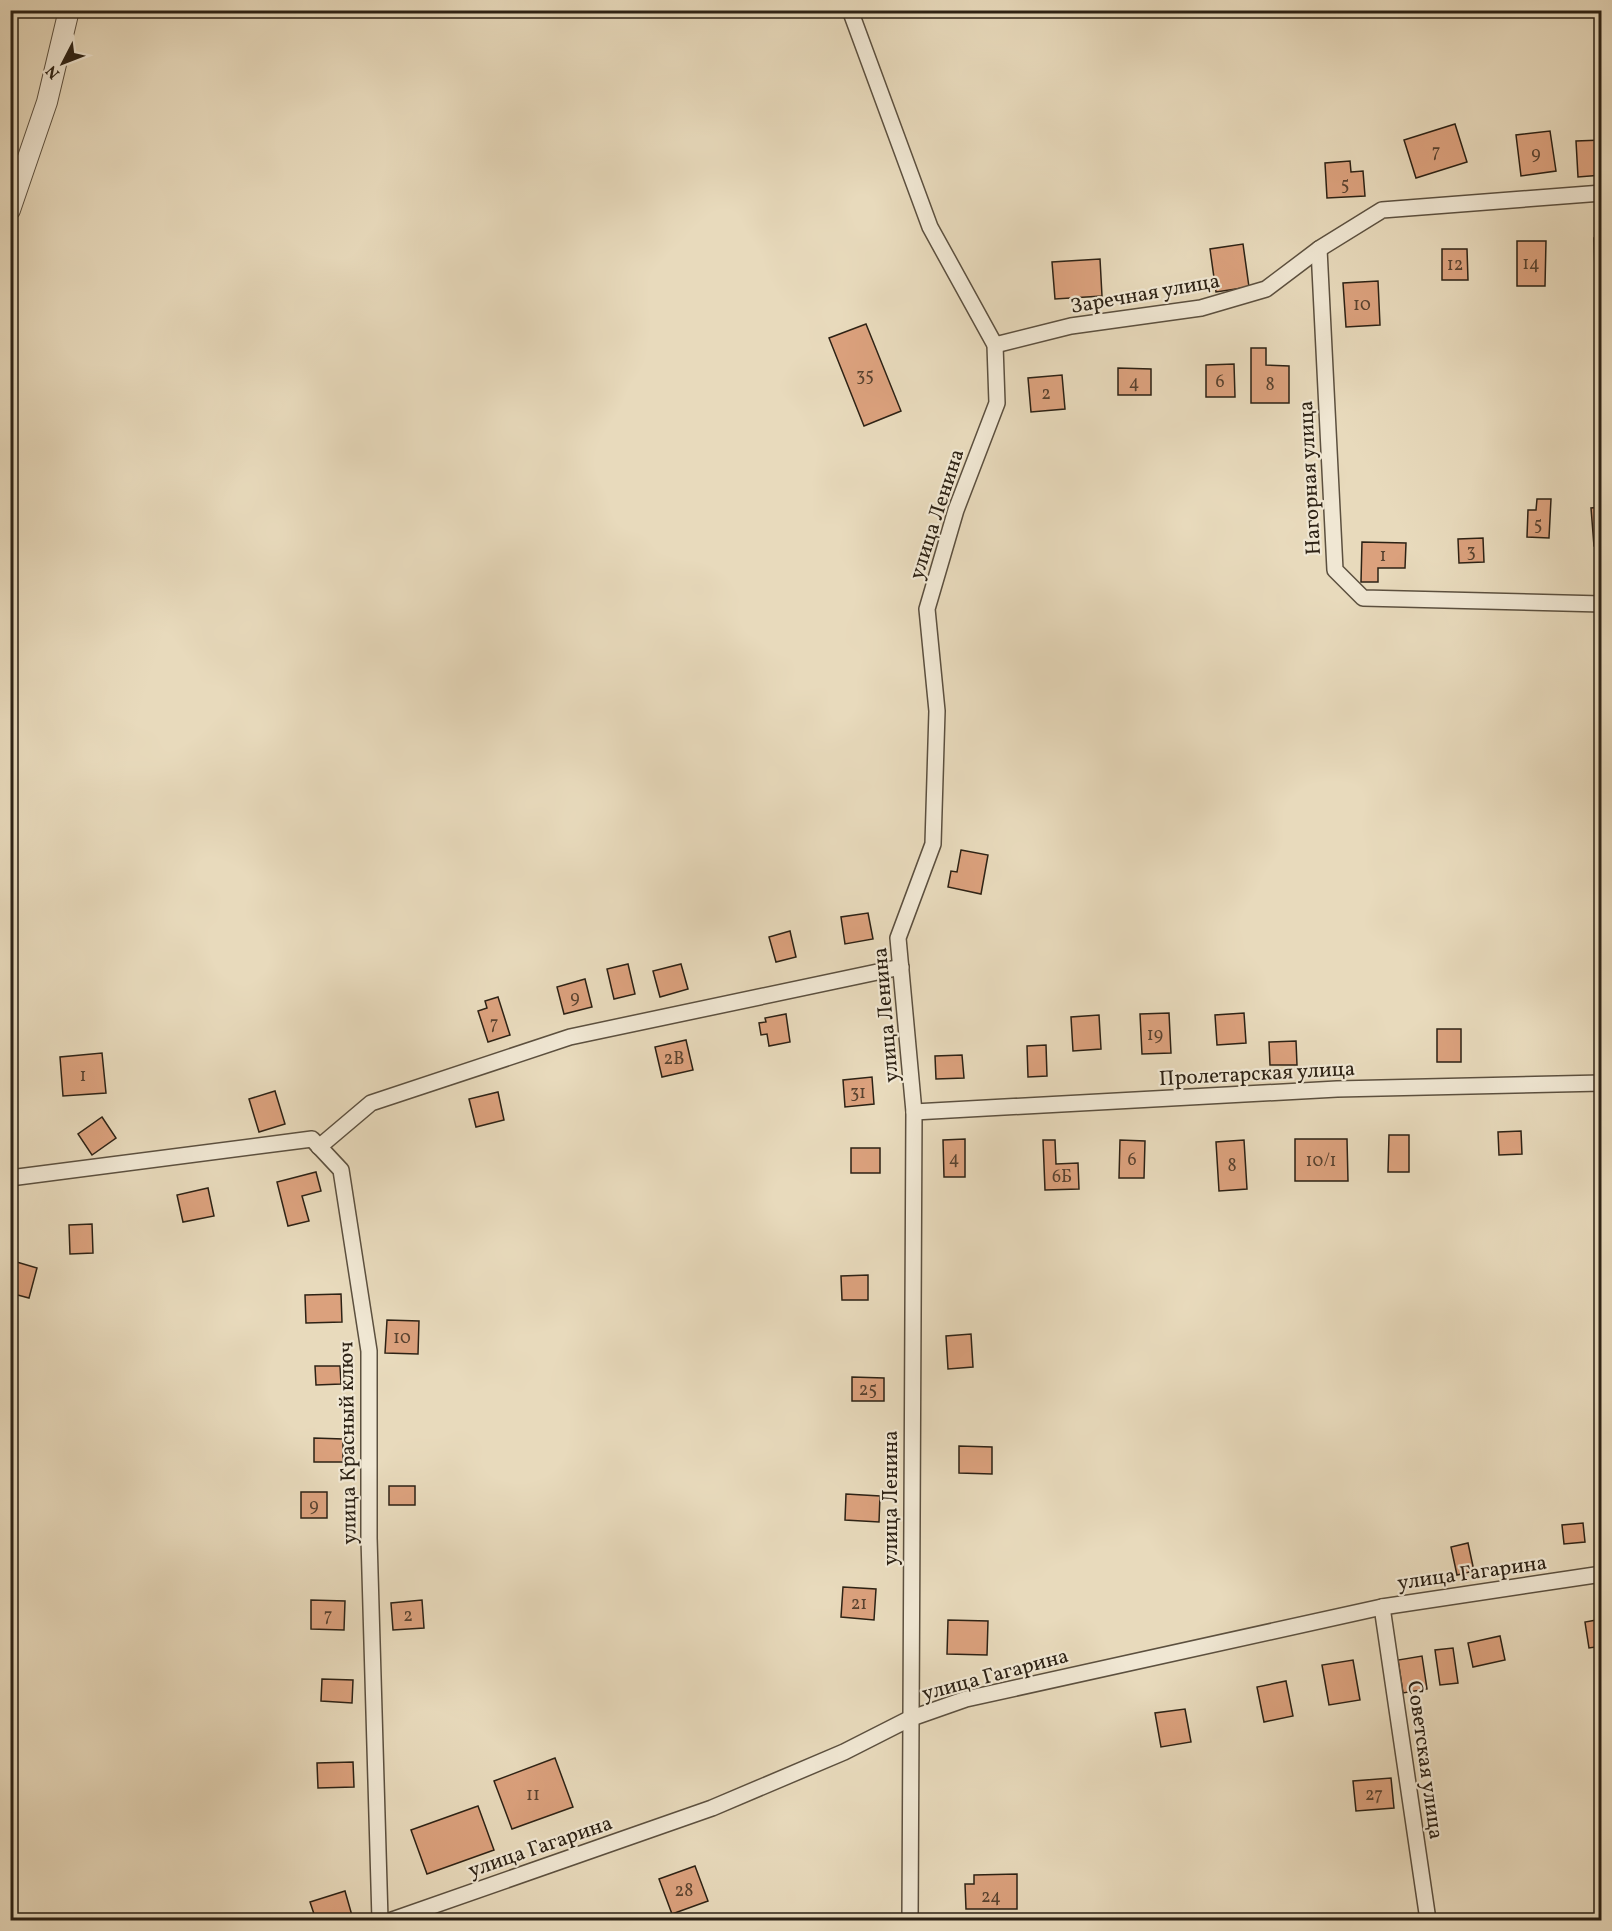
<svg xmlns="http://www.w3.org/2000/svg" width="1612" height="1931" font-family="Vollkorn,serif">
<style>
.building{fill:#dba17d;stroke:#2d2215;stroke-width:1.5}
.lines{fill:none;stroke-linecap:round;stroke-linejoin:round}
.minor-casing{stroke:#5c503f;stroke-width:18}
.tertiary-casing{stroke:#5c503f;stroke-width:22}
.minor{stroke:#f0e7d3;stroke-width:15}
.tertiary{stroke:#f0e7d3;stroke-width:20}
.labels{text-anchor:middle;stroke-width:4.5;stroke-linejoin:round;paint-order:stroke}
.number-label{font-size:18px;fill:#58422f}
.street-label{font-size:21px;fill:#2d2215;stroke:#f0e7d3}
</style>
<rect width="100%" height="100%" fill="#e8dabc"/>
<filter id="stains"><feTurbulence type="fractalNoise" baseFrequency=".00333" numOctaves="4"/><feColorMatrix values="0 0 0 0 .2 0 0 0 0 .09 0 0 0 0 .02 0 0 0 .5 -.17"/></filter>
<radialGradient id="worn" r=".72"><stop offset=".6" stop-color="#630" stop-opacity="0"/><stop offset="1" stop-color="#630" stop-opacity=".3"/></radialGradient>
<g class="building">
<path d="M1455 124 1467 162 1416 178 1404 140Z"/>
<path d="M1550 131 1556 171 1521 176 1516 135Z"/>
<path d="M1602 140V175L1578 177 1576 141Z"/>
<path d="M1350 161 1351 172 1363 171 1365 196 1327 198 1325 163Z"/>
<path d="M1594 238H1602V272H1595Z"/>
<path d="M1517 241H1546L1545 286H1517Z"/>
<path d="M1243 244 1249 287 1216 292 1210 249Z"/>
<path d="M1442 249H1467L1468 280H1442Z"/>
<path d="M1100 259 1102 296 1055 299 1052 262Z"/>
<path d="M1378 281 1380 325 1346 327 1343 283Z"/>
<path d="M866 324 901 411 864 426 829 338Z"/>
<path d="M1251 348H1266V365L1289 366V403H1251Z"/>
<path d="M1234 364 1235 397H1206V365Z"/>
<path d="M1118 368 1151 369V395H1118Z"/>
<path d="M1062 375 1065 409 1031 412 1028 378Z"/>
<path d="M1537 499H1551L1549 538 1527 537 1528 510H1536Z"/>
<path d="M1602 507V545L1594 546 1591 508Z"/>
<path d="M1483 538 1484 562 1459 563 1458 539Z"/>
<path d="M1362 542 1406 543 1405 568H1378V582H1361Z"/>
<path d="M961 850 988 855 981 894 948 887 951 871 957 872Z"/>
<path d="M868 913 873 939 845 944 841 917Z"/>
<path d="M790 931 796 957 776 962 769 937Z"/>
<path d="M628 964 635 994 614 999 607 969Z"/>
<path d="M681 964 688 989 660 997 653 971Z"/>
<path d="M585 979 592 1007 564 1014 557 987Z"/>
<path d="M498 997 510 1035 488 1042 478 1011 487 1008 485 1001Z"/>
<path d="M1169 1013 1171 1053 1142 1054 1140 1014Z"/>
<path d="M1244 1013 1246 1043 1217 1045 1215 1015Z"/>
<path d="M786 1014 790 1042 769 1046 767 1034 761 1035 759 1023 766 1022 765 1018Z"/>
<path d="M1099 1015 1101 1049 1073 1051 1071 1017Z"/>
<rect x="1437" y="1029" width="24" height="33"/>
<path d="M686 1040 693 1070 662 1077 655 1047Z"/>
<path d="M1296 1041 1297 1065H1270L1269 1042Z"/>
<path d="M1046 1045 1047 1076 1028 1077 1027 1046Z"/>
<path d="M102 1053 106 1093 63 1096 60 1057Z"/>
<path d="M962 1055 964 1078 936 1079 935 1056Z"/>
<path d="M872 1077 874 1104 845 1107 843 1080Z"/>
<path d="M275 1091 285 1124 259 1132 249 1099Z"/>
<path d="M498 1092 504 1120 476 1127 469 1099Z"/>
<path d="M102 1117 116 1138 92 1155 78 1134Z"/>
<path d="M1521 1131 1522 1154 1499 1155 1498 1132Z"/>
<path d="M1389 1135H1409V1172H1388Z"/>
<path d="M965 1139V1177H944L943 1140Z"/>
<path d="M1295 1139H1347L1348 1181H1295Z"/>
<path d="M1043 1140H1055L1056 1164 1078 1163 1079 1189 1045 1190Z"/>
<path d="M1120 1140 1145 1141 1144 1178H1119Z"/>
<path d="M1244 1140 1247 1189 1219 1191 1216 1142Z"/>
<rect x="851" y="1148" width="29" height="25"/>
<path d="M316 1172 321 1191 302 1196 309 1221 288 1226 277 1182Z"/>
<path d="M208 1188 214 1216 183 1222 177 1195Z"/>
<path d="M92 1224 93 1253 70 1254 69 1225Z"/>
<path d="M10 1260 37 1268 29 1298 10 1293Z"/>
<path d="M868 1275V1300H842L841 1276Z"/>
<path d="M341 1294 342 1322 306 1323 305 1295Z"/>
<path d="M387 1320 419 1321 418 1354 385 1353Z"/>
<path d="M971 1334 973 1367 948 1369 946 1336Z"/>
<path d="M315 1366H340L341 1384 316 1385Z"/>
<path d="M852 1377 884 1378V1401H852Z"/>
<path d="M314 1438 343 1439V1462H314Z"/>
<path d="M959 1446 992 1447V1474L959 1473Z"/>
<rect x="389" y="1486" width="26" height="19"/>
<rect x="301" y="1492" width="26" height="26"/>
<path d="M846 1494 880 1496 879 1522 845 1520Z"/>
<path d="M1583 1523 1585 1542 1564 1544 1562 1525Z"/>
<path d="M1468 1543 1474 1571 1457 1575 1451 1547Z"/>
<path d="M843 1587 876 1589 874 1620 841 1617Z"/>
<path d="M311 1600 345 1601 344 1630 311 1629Z"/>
<path d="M422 1600 424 1628 393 1630 391 1603Z"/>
<path d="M1602 1619V1646L1589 1648 1585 1622Z"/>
<path d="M948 1620 988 1621 987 1655 947 1654Z"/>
<path d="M1500 1636 1505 1660 1473 1667 1468 1643Z"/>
<path d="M1453 1648 1458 1683 1440 1685 1435 1650Z"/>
<path d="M1422 1656 1427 1689 1403 1693 1398 1660Z"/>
<path d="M1353 1660 1360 1700 1329 1705 1322 1665Z"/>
<path d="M322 1679 353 1680 352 1703 321 1701Z"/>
<path d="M1286 1681 1293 1716 1264 1722 1257 1687Z"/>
<path d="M1185 1709 1191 1742 1161 1747 1155 1713Z"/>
<path d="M555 1758 573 1807 512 1829 494 1781Z"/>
<path d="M353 1762 354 1787 318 1788 317 1763Z"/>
<path d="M1391 1778 1394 1808 1356 1811 1353 1781Z"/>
<path d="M478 1806 494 1850 427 1874 411 1830Z"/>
<path d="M695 1866 708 1901 672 1914 659 1879Z"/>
<path d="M1017 1874V1909H966L965 1884H974V1875Z"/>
<path d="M345 1891 353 1919 316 1920 310 1902Z"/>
</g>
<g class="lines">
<g class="minor-casing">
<g id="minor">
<path d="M850 10 930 227 995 345 997 403 956 510 927 609 937 711 933 844 898 938 914 1112 910 1920"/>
<path d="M1319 249 1335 570 1363 598 1602 604"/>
<path d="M995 345 1071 326 1201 308 1266 289 1319 249 1382 210 1602 193"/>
<path d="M914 1112 1337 1089 1602 1083"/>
<path d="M319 1147 371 1103 570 1037 901 967"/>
<path d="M10 1178 312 1139 341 1170 369 1351V1538L380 1920"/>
<path d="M1382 1607 1428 1920"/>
<path d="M392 1920 712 1808 844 1752 909 1719 966 1699 1382 1607 1602 1574"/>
</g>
</g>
<g class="tertiary-casing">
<path id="tertiary" d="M10 210 47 102 69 10"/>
</g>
<use href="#minor" class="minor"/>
<use href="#tertiary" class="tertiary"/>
</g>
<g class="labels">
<g class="number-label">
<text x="1436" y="157">7</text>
<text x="1536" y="159">9</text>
<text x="1345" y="190">5</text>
<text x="1531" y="269">14</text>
<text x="1455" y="270">12</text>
<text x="1362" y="310">10</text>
<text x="865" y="381">35</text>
<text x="1220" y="387">6</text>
<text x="1134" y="388">4</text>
<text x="1270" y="390">8</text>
<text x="1046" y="399">2</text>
<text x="1538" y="530">5</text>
<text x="1471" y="557">3</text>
<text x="1383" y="561">1</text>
<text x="575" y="1003">9</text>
<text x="494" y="1029">7</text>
<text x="1155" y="1040">19</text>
<text x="674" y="1064">2В</text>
<text x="83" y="1081">1</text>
<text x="858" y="1098">31</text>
<text x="954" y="1164">4</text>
<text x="1132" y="1165">6</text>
<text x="1321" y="1166">10/1</text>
<text x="1232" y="1171">8</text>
<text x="1062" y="1182">6Б</text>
<text x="402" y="1343">10</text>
<text x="868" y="1395">25</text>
<text x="314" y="1511">9</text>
<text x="859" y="1609">21</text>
<text x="328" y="1621">7</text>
<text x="408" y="1621">2</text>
<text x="533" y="1800">11</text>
<text x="1374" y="1800">27</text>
<text x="684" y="1896">28</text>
<text x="991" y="1902">24</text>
</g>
<g class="street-label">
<text transform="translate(1145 293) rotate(-10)" y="7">Заречная улица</text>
<text transform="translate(1309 478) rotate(-93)" y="7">Нагорная улица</text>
<text transform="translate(936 514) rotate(-72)" y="7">улица Ленина</text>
<text transform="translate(885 1015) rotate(-95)" y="7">улица Ленина</text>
<text transform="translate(1257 1073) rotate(-3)" y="7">Пролетарская улица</text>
<text transform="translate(347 1443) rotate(-91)" y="7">улица Красный ключ</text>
<text transform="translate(890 1498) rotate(-90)" y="7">улица Ленина</text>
<text transform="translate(1472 1572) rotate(-8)" y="7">улица Гагарина</text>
<text transform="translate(995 1674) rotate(-15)" y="7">улица Гагарина</text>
<text transform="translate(1426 1760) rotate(82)" y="7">Советская улица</text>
<text transform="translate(540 1846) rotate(-19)" y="7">улица Гагарина</text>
</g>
</g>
<rect width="1612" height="1931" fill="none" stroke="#e8dabc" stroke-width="36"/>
<rect x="12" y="12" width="1588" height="1907" fill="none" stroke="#2d2215" stroke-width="3"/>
<rect x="18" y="18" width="1576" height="1895" fill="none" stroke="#2d2215" stroke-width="1.5"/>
<g transform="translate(63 63) rotate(228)" stroke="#f0e7d3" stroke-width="4.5" paint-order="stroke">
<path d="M0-4.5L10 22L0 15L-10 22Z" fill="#2d2215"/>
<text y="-9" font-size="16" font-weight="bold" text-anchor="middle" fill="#2d2215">N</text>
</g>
<rect width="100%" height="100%" filter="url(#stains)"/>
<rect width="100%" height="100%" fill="url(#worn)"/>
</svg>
